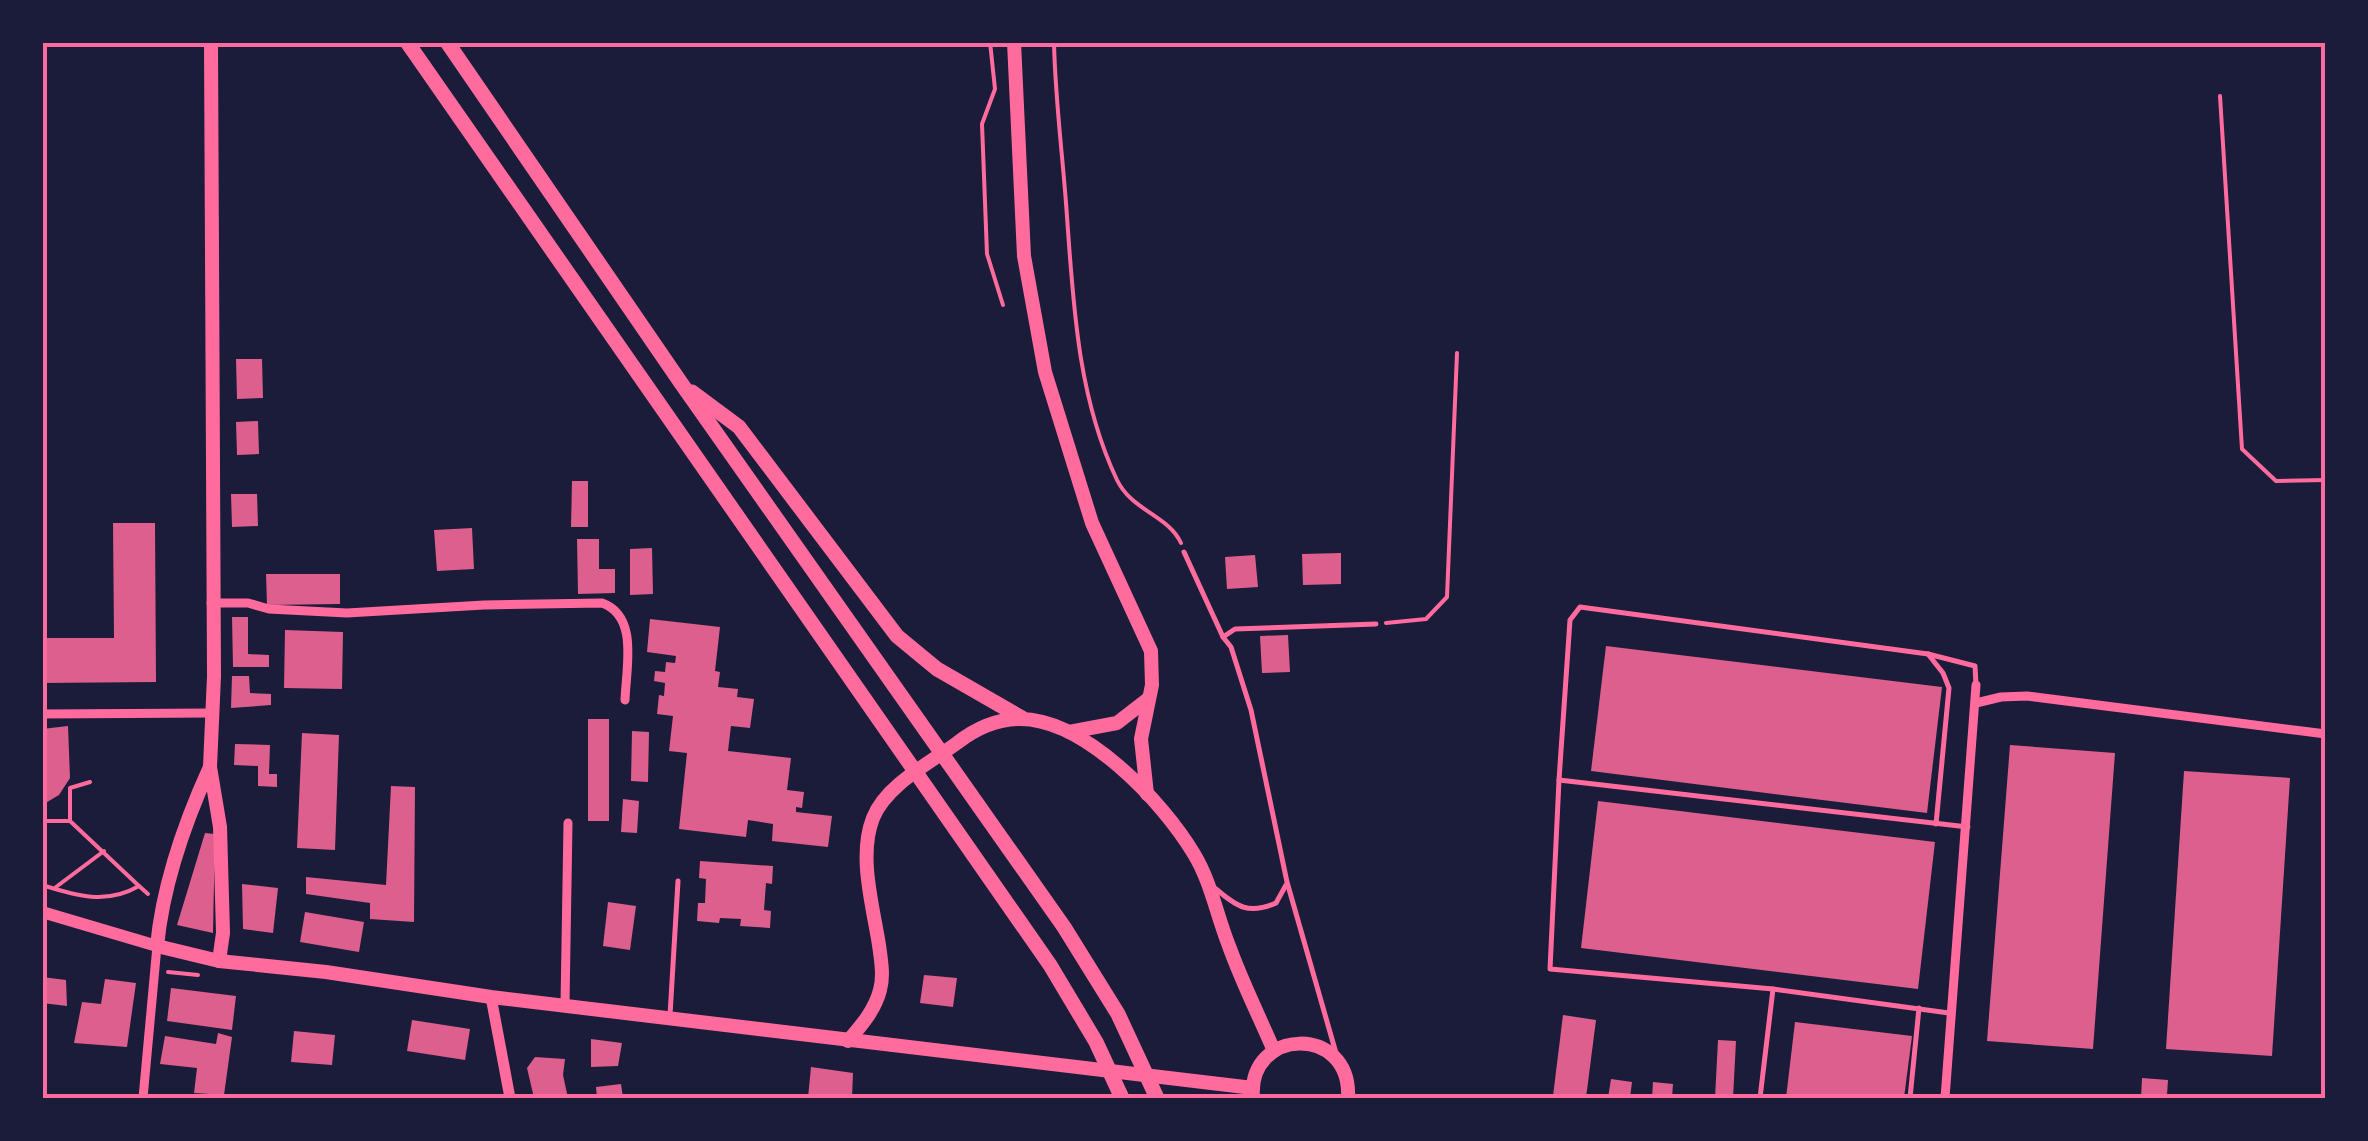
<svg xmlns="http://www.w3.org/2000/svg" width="2368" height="1141" font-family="Signika,sans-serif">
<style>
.building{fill:#dd5f8e}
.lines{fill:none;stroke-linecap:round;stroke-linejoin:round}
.path{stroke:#ff6b9d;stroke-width:4}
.service{stroke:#ff6b9d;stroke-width:5}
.minor{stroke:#ff6b9d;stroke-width:9}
.tertiary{stroke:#ff6b9d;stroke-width:11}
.secondary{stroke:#ff6b9d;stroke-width:12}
.primary{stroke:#ff6b9d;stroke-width:14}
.trunk{stroke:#ff6b9d;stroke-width:15}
.neatline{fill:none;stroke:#ff6b9d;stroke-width:4}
</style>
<rect width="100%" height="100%" fill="#1b1b3a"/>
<g class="building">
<path d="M236 359H262L263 398 237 399Z"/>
<path d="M258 421 259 454 237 455 236 422Z"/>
<path d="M572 481H588V527H571Z"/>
<path d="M231 494H257L258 526 232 527Z"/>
<path d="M113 523H155L156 682 42 683V638H114Z"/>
<path d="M472 528 474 569 437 571 434 530Z"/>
<path d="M577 539H599V569H615V593L578 594Z"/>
<path d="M652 548 653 594 630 595V549Z"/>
<path d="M1341 553V584L1303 585 1302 554Z"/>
<path d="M1255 555 1258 587 1227 589 1225 557Z"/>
<path d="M266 574H340V604L267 605Z"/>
<path d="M232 617H248V654L269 655V667H233Z"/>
<path d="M650 619 720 627 715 671 720 672 718 687 738 689 737 697 754 699 750 728 731 726 728 751 791 758 787 790 804 792 802 808 796 807V812L832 816 828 847 772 841 773 824 748 820 746 837 679 829 687 753 669 751 673 716 657 714 659 695 664 696 665 683 654 681 655 671 665 672 666 662 675 663 676 656 647 652Z"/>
<path d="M285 630 343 632 342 689 284 688Z"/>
<path d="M1288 635 1290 672 1262 673 1260 636Z"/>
<path d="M1606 646 1942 687 1927 813 1591 771Z"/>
<path d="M232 676H249L250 693 271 694V705L231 708Z"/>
<rect x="588" y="719" width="21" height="102"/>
<path d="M68 726 70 778 59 795 42 805V729Z"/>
<path d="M632 731 649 732 648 782 631 781Z"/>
<path d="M302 733 339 735 335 850 297 848Z"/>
<path d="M235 744 270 745 269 774H277V787L258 786V766L234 765Z"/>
<path d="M2010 745 2115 753 2093 1049 1987 1041Z"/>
<path d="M2184 771 2290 778 2272 1056 2166 1049Z"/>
<path d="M391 786 415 787 414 922 370 919V903L306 894V877L386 885Z"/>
<path d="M623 799 639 801 637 833 621 832Z"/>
<path d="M1598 801 1935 842 1918 989 1581 948Z"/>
<path d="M205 833 215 834 213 933 177 925Z"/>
<path d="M700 861 773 866 772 884 766 883 764 910 771 911 770 928 740 926 741 919 720 918 719 923 697 921 698 903H705L706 879 699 878Z"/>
<path d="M242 884 278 888 273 933 243 929Z"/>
<path d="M608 902 636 906 630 950 603 946Z"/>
<path d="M305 912 364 922 359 952 300 942Z"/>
<path d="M924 975 957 978 953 1007 920 1003Z"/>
<path d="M42 977 66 980 67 1006 42 1003Z"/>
<path d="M105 979 136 983 127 1047 74 1043 82 1002 101 1004Z"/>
<path d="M171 988 236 996 232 1030 167 1021Z"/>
<path d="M1563 1015 1596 1020 1586 1098 1553 1096Z"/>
<path d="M412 1020 470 1029 465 1060 407 1051Z"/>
<path d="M1795 1022 1912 1036 1904 1098H1786Z"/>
<path d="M294 1031 335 1035 332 1065 291 1062Z"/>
<path d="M218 1033 232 1037 224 1095 194 1093 197 1068 160 1064 165 1036 216 1044Z"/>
<path d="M591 1039 622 1043 618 1066 591 1067Z"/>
<path d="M1718 1040 1736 1041 1733 1098H1715Z"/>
<path d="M535 1057 565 1059 563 1075 568 1098H534L527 1068Z"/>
<path d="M811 1067 853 1073 852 1098H808Z"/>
<path d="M2142 1078 2168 1080 2167 1095H2173V1098H2141Z"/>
<path d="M1611 1079 1632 1082 1630 1098H1608Z"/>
<path d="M1653 1082 1673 1084 1672 1098H1652Z"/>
<path d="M621 1084 623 1098H597L596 1087Z"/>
</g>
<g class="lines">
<g class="path">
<path d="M990 42 995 89 982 124 987 254 1003 305"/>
<path d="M1054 42C1055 96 1062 150 1066 203 1073 296 1076 394 1117 480 1132 511 1168 515 1181 543"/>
<path d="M2220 96 2242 449 2276 481 2326 480"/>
<path d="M1386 623 1426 619 1447 597 1457 353"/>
<path d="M42 821H70L139 886"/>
<path d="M70 821V788L90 782"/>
<path d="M42 885C77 896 106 905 139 886L148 894"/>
<path d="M56 887 104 851"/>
<path d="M168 972 198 975"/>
</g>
<g class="service">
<path d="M1184 552 1223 637"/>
<path d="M1928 654 1943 673 1949 688 1936 824"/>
<path d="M1559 780 1968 827"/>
<path d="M1216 889C1237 907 1249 915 1276 903L1286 885"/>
<path d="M1949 1013 1773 989 1550 969 1559 780 1570 620 1580 607 1928 654 1975 666 1976 685"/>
<path d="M670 1015 678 881"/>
<path d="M1336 1053 1287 882 1251 710 1231 647 1223 637 1235 629 1376 624"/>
<path d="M1760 1098 1773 989"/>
<path d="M1910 1098 1919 1008"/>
</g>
<g class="minor">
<path d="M211 603H248L269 609 347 613 484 605 602 603C639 616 626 668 625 700"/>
<path d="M1976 703 2001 697 2027 696 2326 734"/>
<path d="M42 714 213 713"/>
<path d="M565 1004 568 823"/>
<path d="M143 1098 157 946"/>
<path d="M1945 1098 1976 685"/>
</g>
<path class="tertiary" d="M491 997 510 1098"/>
<path class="secondary" d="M42 912 157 946"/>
<g class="primary">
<path d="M211 42 214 676 210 767 220 827 223 933 219 961"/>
<path d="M1014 42 1024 256 1045 372 1092 523 1151 651 1152 685 1141 739 1147 794"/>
<path d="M1069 732 1117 723 1148 699"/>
<path d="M210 767C184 824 163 884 157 946L219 961 326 972 491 997 1253 1088"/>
<path d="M848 1041C861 1026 875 1010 880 990 884 976 881 960 879 945 873 906 858 856 873 818 886 785 930 763 957 743 975 729 996 719 1020 719 1085 719 1163 802 1194 854 1211 882 1217 916 1229 946 1242 982 1259 1016 1274 1051"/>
<path d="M1253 1098C1247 1027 1352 1024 1348 1098"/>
</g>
<g class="trunk">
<path d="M407 42 1050 965 1096 1042 1122 1098"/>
<path d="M447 42 681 383 1064 927 1118 1014 1157 1098"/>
<path d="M692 392 739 427 897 636 937 669 1022 718"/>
</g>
</g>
<rect width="2368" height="1141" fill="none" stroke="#1b1b3a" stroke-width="90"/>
<rect x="45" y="45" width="2278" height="1051" class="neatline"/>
</svg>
